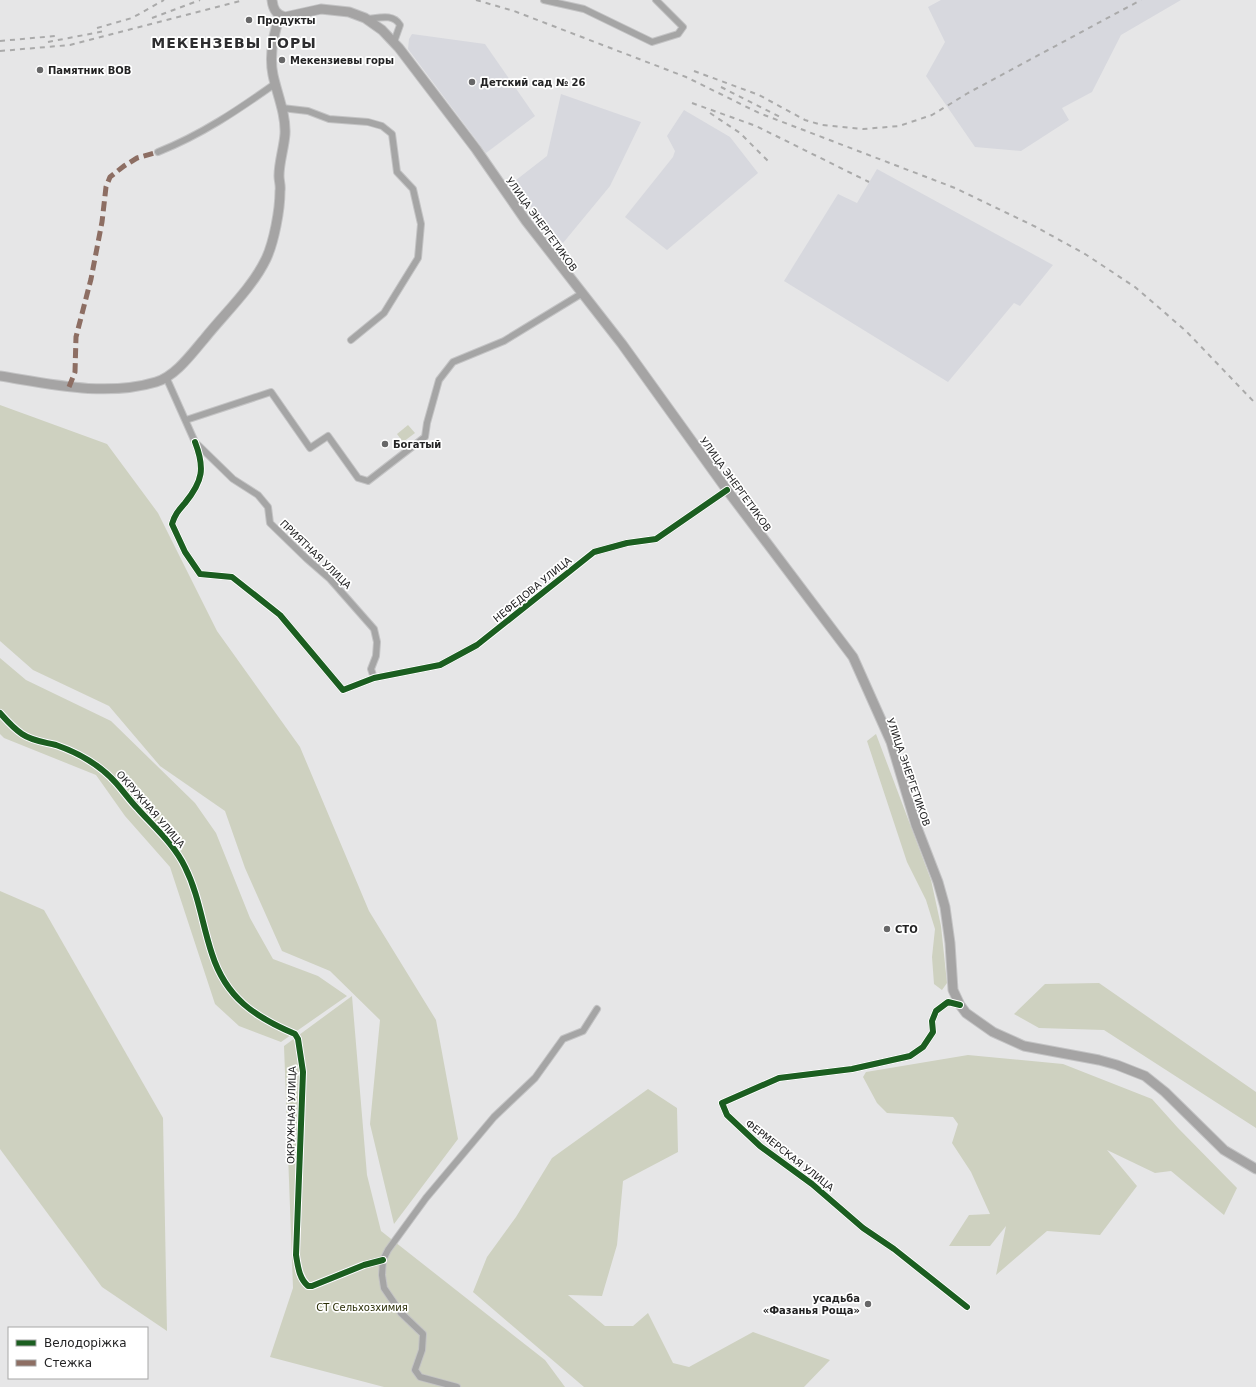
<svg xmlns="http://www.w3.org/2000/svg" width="1256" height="1387" font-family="'DejaVu Sans',sans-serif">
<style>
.built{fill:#d7d8de}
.green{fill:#ced1c0}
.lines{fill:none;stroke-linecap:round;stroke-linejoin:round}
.minor-casing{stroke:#c3c3c4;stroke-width:8}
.secondary-casing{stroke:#c3c3c4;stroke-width:11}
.minor{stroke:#a5a5a5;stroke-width:6}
.secondary{stroke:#a5a4a4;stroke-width:9}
.rail{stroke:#aaa;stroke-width:2;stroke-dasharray:5 5;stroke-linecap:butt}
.quiet{stroke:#8d6e63;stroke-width:5;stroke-dasharray:10 5;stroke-linecap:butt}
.cycleway-casing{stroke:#fff;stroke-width:8}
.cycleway{stroke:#1b5e20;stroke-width:6}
.poi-dot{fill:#676768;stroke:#fff;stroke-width:1.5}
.labels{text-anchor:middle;stroke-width:3.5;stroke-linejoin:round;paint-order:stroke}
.poi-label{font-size:10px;font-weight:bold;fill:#232324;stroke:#fff;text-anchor:start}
.street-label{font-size:10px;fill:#232324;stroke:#fff}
.park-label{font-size:10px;fill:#292d05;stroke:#fff}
.district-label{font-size:14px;font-weight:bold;letter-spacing:1px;fill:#2d2d2f;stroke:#fff}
</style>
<rect width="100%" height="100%" fill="#e6e6e7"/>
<g class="built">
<path d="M941 0H1181L1121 35 1092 92 1062 108 1069 120 1021 151 975 147 926 76 945 42 928 7Z"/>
<path d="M412 34 485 44 535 116 486 153 408 49 409 39Z"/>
<path d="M561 94 641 122 610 186 563 243 511 184 547 156Z"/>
<path d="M684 110 730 137 758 173 667 250 625 217 673 157 675 151 667 136Z"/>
<path d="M877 169 1053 265 1020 306 1014 303 948 382 784 281 838 194 857 203Z"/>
</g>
<g class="green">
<path d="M0 405 107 444 158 513 217 631 300 747 369 911 436 1020 458 1139 394 1224 370 1124 380 1020 330 971 282 951 245 868 225 811 160 766 109 706 33 670 0 641Z"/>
<path d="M408 425 415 433 403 442 397 434Z"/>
<path d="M0 658 26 680 111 721 195 803 216 833 250 918 273 959 318 976 347 996 281 1042 239 1026 215 1004 170 867 125 816 96 775 4 738 0 734Z"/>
<path d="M876 734 931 880 941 926 947 983 942 990 934 984 932 957 935 929 926 900 907 862 867 741Z"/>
<path d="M0 891 44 910 163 1118 167 1331 102 1287 0 1149Z"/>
<path d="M1099 983 1256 1092V1128L1104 1030 1039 1028 1014 1014 1045 984Z"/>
<path d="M352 996 367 1175 381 1231 545 1360 565 1387H384L270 1357 293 1288 284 1046Z"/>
<path d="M968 1055 1063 1064 1152 1099 1178 1128 1237 1188 1224 1215 1171 1171 1155 1173 1107 1150 1137 1186 1100 1235 1047 1231 996 1275 1006 1226 990 1246H949L969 1215 990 1214 971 1172 952 1143 958 1124 953 1117 887 1113 877 1103 863 1077 866 1072Z"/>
<path d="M648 1089 677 1108 678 1152 623 1181 617 1245 602 1296 568 1295 605 1326H633L648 1313 673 1363 689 1367 753 1332 830 1360 804 1387H584L473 1292 487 1257 516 1217 552 1158Z"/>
</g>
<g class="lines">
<g class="minor-casing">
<g id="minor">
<path d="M544 0 584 9 652 42 678 34 683 27 656 0"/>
<path d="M367 19C379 18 393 13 400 25L394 42"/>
<path d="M282 108 308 111 329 119 368 122 382 126 392 134 397 172 413 189 421 224 418 258 384 313 351 340"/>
<path d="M158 152C201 135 238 110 276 83"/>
<path d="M166 377 195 442 233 479 258 495 268 507 270 523 307 559 330 579 374 629 377 642 376 656 371 669 374 678"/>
<path d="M186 420 271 392 310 448 328 436 358 478 368 481 425 437 427 423 439 380 453 362 504 341 581 294"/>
<path d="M195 442C205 468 203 481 185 503 179 510 175 514 172 524L185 552 200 574 232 577 280 615 343 690 374 678 440 665 477 645 594 552 627 543 656 539 727 490"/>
<path d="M0 713C7 721 13 728 22 734 32 741 44 742 56 745 79 753 100 765 116 783 124 792 130 801 138 809 154 827 174 844 185 867 199 895 202 924 212 954 226 998 255 1017 295 1034L298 1039 303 1072 296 1255C298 1267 299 1278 308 1286H312L364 1265 383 1260"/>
<path d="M960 1005 948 1002 936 1011 932 1021 933 1032 923 1047 910 1056 852 1069 779 1078 722 1103 727 1115 760 1146 812 1184 863 1228 894 1249 967 1307"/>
<path d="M457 1387 420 1377 415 1370 422 1350 423 1334 401 1313 384 1288 382 1275 383 1260 388 1250 426 1198 494 1117 535 1078 563 1039 583 1031 597 1009"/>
</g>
</g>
<g class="secondary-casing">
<g id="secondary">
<path d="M272 0C273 9 276 15 285 17L321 9 349 12 365 18 382 30 399 48 476 149 526 221 622 344 727 490 853 657 891 742 916 825 938 882 945 907 950 943 953 990 960 1005 966 1013 993 1032 1024 1046 1099 1060 1117 1065 1145 1076 1165 1092 1224 1150 1256 1169"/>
<path d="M0 376C50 384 106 397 156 382 176 376 192 353 205 338 225 313 252 288 266 259 274 242 280 210 280 191 281 186 279 181 279 176 279 162 284 148 285 134 286 114 277 94 273 75 269 55 273 35 280 16"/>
</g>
</g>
<use href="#minor" class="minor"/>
<use href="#secondary" class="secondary"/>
<g class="rail">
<path d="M476 0 514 11 686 77 759 113 955 188 1036 227 1085 254 1135 287 1186 331 1256 404"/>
<path d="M152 18 200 0"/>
<path d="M97 28 132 18 164 0"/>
<path d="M0 41 55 36"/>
<path d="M48 42 105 31"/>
<path d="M0 51 70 45 244 0"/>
<path d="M694 71 759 95 805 120 822 125 863 129 899 126 932 115 968 93 1141 0"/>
<path d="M721 87 780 117"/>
<path d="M692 103 756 126 869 182"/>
<path d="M710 113 740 133 768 161"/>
</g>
<path class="quiet" d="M69 387 75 372 76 337 91 279 102 222 106 187 110 177 124 166 137 158 158 152"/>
<g class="cycleway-casing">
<g id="cycleway">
<path d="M195 442C205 468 203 481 185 503 179 510 175 514 172 524L185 552 200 574 232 577 280 615 343 690 374 678 440 665 477 645 594 552 627 543 656 539 727 490"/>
<path d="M0 713C7 721 13 728 22 734 32 741 44 742 56 745 79 753 100 765 116 783 124 792 130 801 138 809 154 827 174 844 185 867 199 895 202 924 212 954 226 998 255 1017 295 1034L298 1039 303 1072 296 1255C298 1267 299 1278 308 1286H312L364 1265 383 1260"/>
<path d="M960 1005 948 1002 936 1011 932 1021 933 1032 923 1047 910 1056 852 1069 779 1078 722 1103 727 1115 760 1146 812 1184 863 1228 894 1249 967 1307"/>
</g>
</g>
<use href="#cycleway" class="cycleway"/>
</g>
<g class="poi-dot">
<circle cx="249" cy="20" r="4"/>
<circle cx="282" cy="60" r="4"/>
<circle cx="40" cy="70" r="4"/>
<circle cx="472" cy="82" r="4"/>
<circle cx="385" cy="444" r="4"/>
<circle cx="887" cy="929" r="4"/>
<circle cx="868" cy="1304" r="4"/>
</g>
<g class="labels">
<g class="poi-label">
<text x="257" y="24">Продукты</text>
<text x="290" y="64">Мекензиевы горы</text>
<text x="48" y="74">Памятник ВОВ</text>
<text x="480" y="86">Детский сад № 26</text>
<text x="393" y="448">Богатый</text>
<text x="895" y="933">СТО</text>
<text x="860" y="1302" text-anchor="end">усадьба<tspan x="860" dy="12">«Фазанья Роща»</tspan></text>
</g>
<g class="street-label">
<text transform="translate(542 224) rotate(54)" y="4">УЛИЦА ЭНЕРГЕТИКОВ</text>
<text transform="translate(736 484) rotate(54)" y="4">УЛИЦА ЭНЕРГЕТИКОВ</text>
<text transform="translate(316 554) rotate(44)" y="4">ПРИЯТНАЯ УЛИЦА</text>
<text transform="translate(532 589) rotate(-39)" y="4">НЕФЕДОВА УЛИЦА</text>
<text transform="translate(909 772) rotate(71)" y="4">УЛИЦА ЭНЕРГЕТИКОВ</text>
<text transform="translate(151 809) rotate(49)" y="4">ОКРУЖНАЯ УЛИЦА</text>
<text transform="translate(291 1115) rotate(-89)" y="4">ОКРУЖНАЯ УЛИЦА</text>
<text transform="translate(790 1155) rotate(38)" y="4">ФЕРМЕРСКАЯ УЛИЦА</text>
</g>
<g class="park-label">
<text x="362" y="1311">СТ Сельхозхимия</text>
</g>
<g class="district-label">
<text x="234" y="48">МЕКЕНЗЕВЫ ГОРЫ</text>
</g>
</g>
<rect x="8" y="1327" width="140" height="52" fill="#ffffff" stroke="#a7a7a7"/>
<rect x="16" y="1340" width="20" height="6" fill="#1b5e20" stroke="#a7a7a7"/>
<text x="44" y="1347" font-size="12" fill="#232324">Велодоріжка</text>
<rect x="16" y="1360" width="20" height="6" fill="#8d6e63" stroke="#a7a7a7"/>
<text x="44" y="1367" font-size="12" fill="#232324">Стежка</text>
</svg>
